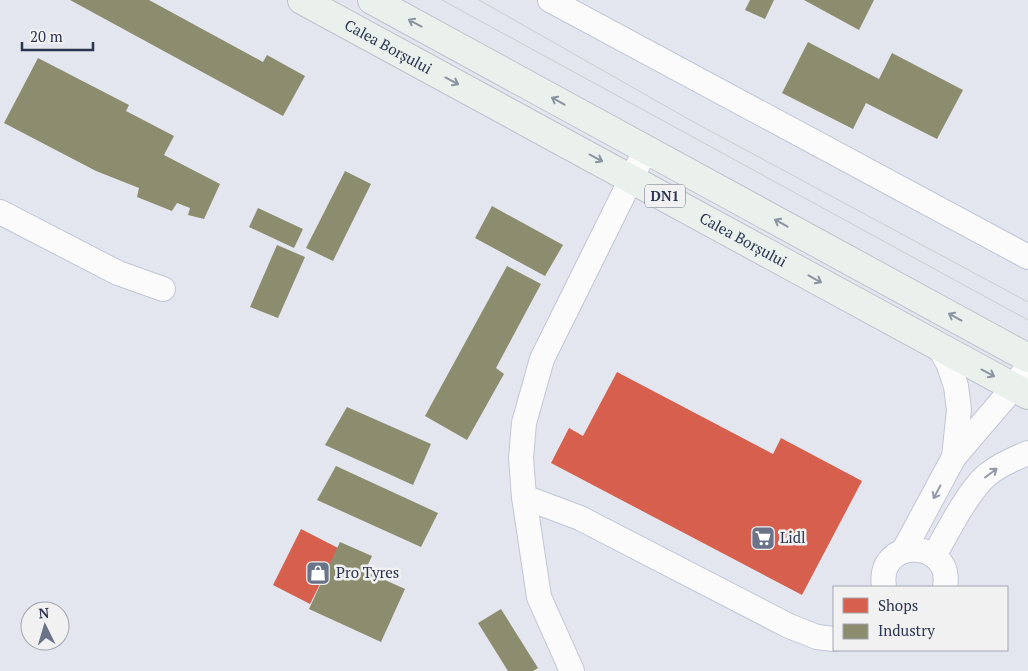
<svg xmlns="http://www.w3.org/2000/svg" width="1028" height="671" font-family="'PT Serif',serif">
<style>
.shops{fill:#d6604d}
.industry{fill:#8c8c6e}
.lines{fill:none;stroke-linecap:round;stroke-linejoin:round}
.minor-casing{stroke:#c0c6d7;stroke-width:26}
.major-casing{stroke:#bec2cc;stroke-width:30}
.minor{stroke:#fbfbfc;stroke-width:24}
.major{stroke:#eaf1ed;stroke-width:28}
.tram{stroke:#cccdd1;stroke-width:1}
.oneway{stroke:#8a93a0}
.oneway2{stroke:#9398a7}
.labels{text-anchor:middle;stroke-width:5;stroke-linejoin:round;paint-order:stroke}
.shield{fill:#f1f1f1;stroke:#666d82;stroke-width:1}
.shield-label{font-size:14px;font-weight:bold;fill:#2b3552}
.street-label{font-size:15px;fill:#2b3552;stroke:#f1f1f1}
.poi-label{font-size:15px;fill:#2b3552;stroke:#f1f1f1;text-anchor:start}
</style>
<rect width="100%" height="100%" fill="#e3e6ee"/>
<g class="shops">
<path d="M617 372 773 454 781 438 862 481 802 595 551 463 569 428 583 436Z"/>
<path d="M301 529 338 548 310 604 273 585Z"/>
</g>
<g class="industry">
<path d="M70 0H149L263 62 267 55 305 76 283 116Z"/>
<path d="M750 0H774L765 19 745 10Z"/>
<path d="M804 0H874L859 30Z"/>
<path d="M808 42 879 79 892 53 963 90 937 139 866 103 853 129 782 93Z"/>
<path d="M38 58 129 105 126 111 174 136 164 155 220 184 204 219 188 215 190 208 177 203 172 211 137 197 139 188 96 171 4 123Z"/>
<path d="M345 171 371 184 333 261 306 248Z"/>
<path d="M492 206 563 245 545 276 475 238Z"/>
<path d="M258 208 303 229 294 248 249 227Z"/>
<path d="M277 245 305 257 278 318 250 307Z"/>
<path d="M507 266 541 284 496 368 504 374 467 440 425 416Z"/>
<path d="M347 407 431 444 413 485 325 445Z"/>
<path d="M336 466 438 513 421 547 317 500Z"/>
<path d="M340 542 372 556 365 571 405 589 381 642 309 609Z"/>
<path d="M501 609 538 668 533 671H508L478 623Z"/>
</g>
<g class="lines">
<g class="minor-casing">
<g id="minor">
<path d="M550 0 1028 257"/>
<path d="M0 212 118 273 163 289"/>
<path d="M954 457 1014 387 1028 366"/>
<path d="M524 497 580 518 789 626 817 637 834 639"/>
<path d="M904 550 954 457 959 410 956 386 948 363 939 347"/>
<path d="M934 556C947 533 968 491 987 475 999 465 1013 459 1028 453"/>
<path d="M884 587C876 536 954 539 945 587"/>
<path d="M572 671 539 597 524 497 521 458 524 423 542 359 646 149"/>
</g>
</g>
<g class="major-casing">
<g id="major">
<path id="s1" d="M302 0 1028 395"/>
<path d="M372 0 1028 358"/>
</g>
</g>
<use href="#minor" class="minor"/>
<use href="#major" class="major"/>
<g class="tram">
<path d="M442 0 1028 320"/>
<path d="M479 0 690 120 1028 302"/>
</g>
</g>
<defs><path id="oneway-shaft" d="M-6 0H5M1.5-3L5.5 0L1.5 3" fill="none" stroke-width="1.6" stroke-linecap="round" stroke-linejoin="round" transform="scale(1.25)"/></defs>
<g class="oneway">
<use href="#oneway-shaft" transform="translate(415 23) rotate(-152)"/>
<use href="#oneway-shaft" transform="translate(452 81) rotate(28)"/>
<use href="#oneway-shaft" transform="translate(558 101) rotate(-151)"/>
<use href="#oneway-shaft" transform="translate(596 158) rotate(28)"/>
<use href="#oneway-shaft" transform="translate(781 223) rotate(-151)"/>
<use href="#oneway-shaft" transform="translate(815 279) rotate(29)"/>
<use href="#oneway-shaft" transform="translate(955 317) rotate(-151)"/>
<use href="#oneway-shaft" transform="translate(988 373) rotate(28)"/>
</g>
<g class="oneway2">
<use href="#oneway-shaft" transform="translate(991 473) rotate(-37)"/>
<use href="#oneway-shaft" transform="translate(937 492) rotate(118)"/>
</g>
<defs>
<g id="supermarket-square" transform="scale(1.25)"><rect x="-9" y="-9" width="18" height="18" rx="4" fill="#6b7389" stroke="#f1f1f1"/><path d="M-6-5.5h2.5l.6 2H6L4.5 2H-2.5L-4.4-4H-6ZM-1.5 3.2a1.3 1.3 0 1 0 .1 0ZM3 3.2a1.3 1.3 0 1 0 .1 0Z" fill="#fff"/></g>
<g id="shop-square" transform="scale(1.25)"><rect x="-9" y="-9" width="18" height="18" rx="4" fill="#6b7389" stroke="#f1f1f1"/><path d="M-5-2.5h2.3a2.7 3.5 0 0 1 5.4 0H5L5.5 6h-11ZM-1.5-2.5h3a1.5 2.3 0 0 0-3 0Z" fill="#fff"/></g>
</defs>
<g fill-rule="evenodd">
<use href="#supermarket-square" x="763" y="538"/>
<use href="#shop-square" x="318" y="573"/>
</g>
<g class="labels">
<rect class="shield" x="645" y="184.5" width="40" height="23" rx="4"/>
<g class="shield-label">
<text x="665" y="201">DN1</text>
</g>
<g class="street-label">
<text dy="5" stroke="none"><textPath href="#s1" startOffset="98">Calea Borșului</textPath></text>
<text dy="5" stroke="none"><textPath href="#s1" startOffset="502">Calea Borșului</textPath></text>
</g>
<g class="poi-label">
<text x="780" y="543">Lidl</text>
<text x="336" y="578">Pro Tyres</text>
</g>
</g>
<rect x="833" y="586" width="175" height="65" fill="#f1f1f1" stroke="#a2a6b1"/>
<rect x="843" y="598" width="25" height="15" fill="#d6604d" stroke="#a2a6b1"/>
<text x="878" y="611" font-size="15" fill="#2b3552">Shops</text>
<rect x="843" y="624" width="25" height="15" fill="#8c8c6e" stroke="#a2a6b1"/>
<text x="878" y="636" font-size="15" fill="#2b3552">Industry</text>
<g transform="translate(45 626) rotate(355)"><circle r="24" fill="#f1f1f1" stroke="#a2a6b1"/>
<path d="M0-4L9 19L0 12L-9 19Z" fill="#6b7389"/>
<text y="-8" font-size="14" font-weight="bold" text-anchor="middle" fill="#2b3552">N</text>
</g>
<path d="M22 42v8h71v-8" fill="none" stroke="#2b3552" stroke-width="2.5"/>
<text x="30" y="42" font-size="15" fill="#2b3552" stroke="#f1f1f1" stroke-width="4" paint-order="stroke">20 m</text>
</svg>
